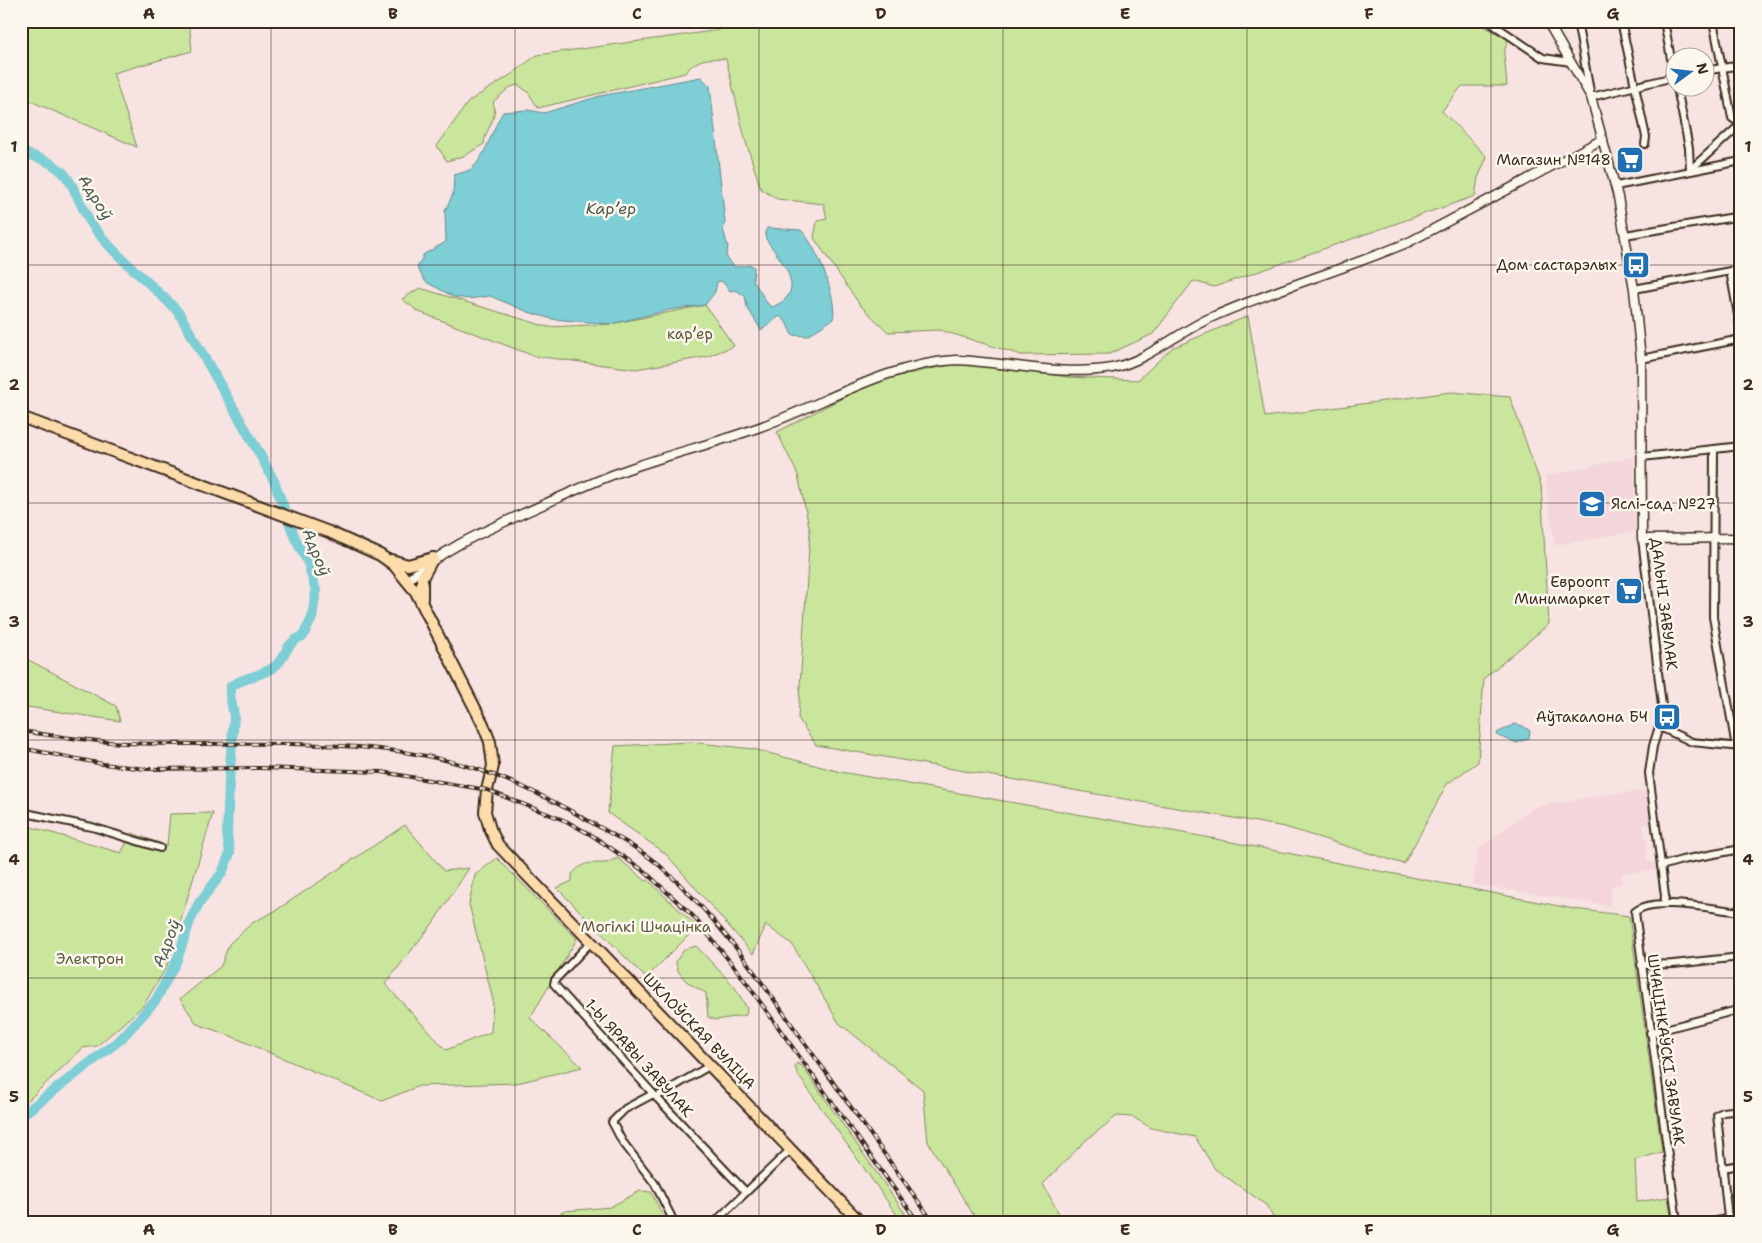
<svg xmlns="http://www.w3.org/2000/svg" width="1762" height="1243" font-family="'Shantell Sans',sans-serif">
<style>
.built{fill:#f4d5da}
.green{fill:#cae69d;stroke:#82885e}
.water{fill:#7dced5;stroke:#638c8c}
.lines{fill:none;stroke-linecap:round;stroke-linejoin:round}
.river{stroke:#7dced5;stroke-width:10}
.minor-casing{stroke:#3b2a1e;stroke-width:10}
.tertiary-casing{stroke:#3b2a1e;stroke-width:11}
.primary-casing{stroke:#3b2a1e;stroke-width:14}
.minor{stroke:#fbf7ec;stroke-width:6}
.tertiary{stroke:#fbf7ec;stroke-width:8}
.primary{stroke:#fddcac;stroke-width:10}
.rail-casing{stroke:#3b2a1e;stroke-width:4}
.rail{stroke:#fbf7ec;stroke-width:2;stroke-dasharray:5.5;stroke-linecap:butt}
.grid{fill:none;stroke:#3b2a1e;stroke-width:1;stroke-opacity:0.55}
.labels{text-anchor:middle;stroke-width:5;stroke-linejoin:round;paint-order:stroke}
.poi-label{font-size:15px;fill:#3b2a1e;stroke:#fbf7ec;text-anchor:end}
.park-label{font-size:15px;fill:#5f593e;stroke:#fbf7ec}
.street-label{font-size:15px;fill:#3b2a1e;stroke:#fbf7ec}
.water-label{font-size:16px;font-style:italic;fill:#4f5b55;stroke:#fbf7ec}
.neatline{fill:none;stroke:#3b2a1e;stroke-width:2}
.grid-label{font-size:16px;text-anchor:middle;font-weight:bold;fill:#3b2a1e}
</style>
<rect width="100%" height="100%" fill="#f7e3e1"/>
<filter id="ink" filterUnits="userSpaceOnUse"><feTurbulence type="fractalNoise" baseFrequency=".02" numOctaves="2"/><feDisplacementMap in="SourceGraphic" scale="10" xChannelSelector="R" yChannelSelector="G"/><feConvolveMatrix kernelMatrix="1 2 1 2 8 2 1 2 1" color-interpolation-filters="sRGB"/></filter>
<g filter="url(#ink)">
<g class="built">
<path d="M1634 457 1635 531 1555 545 1545 476Z"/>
<path d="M1649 791 1653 823 1643 825 1644 837H1646L1647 861 1657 864 1658 870 1622 873V883L1612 885 1609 906 1473 884 1478 849 1534 807 1606 795Z"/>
</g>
<g class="green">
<path d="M21 21H189L192 51 113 73 137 147 21 97Z"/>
<path d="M719 21H1474L1508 39 1504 53 1507 86H1462L1442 111 1487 157 1478 178 1475 196 1214 287 1193 281 1153 334 1109 354 1021 355 940 330 888 332 860 305 814 238 817 221 827 219 824 204 777 199 761 189 745 139 726 59C705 58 698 58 685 73L538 108 528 92 518 85 510 87 493 102C499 118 485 129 484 144L464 156 447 161 437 146 469 101 509 76 537 55 720 30Z"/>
<path d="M420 288 548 327 611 324 705 305 734 346 706 357 636 369 534 356 419 312 402 299Z"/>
<path d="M1248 316 1265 417 1451 392 1510 397 1541 485 1549 624 1484 678 1478 762 1447 784 1404 864 1285 827 816 745 798 718 810 531 798 475 777 432 875 381 968 361 1067 377 1138 380 1172 348Z"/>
<path d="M21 656 116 706 120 721 21 706Z"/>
<path d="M690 742 753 749 841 772 1200 836 1574 909 1629 916 1662 1152 1635 1160 1637 1202 1668 1197 1672 1222H1276L1266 1205 1215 1169 1195 1137 1151 1128 1133 1117 1117 1116 1085 1141 1043 1184 1059 1214 1069 1222H978L928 1142 923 1090 839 1023 792 944 766 925 753 954 666 854 608 813 615 746Z"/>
<path d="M213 813 167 966 143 1006 97 1046 83 1048 21 1107V824L121 853 132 833 167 846 170 814Z"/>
<path d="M405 825 444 871 469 868 433 923 385 984 446 1050 491 1032 493 1000 469 904 475 875 497 858 577 939 530 1018 582 1067 517 1083 419 1086 382 1101 231 1036 197 1024 180 999 221 966 229 944 252 923 275 911Z"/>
<path d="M618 858 646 881 648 880 697 927 646 978 557 888 572 881V874C586 860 588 864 606 863 610 862 614 859 618 858Z"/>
<path d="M696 946 734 986 747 1008 746 1015 716 1020 708 1017 706 993C691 985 677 978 676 961L684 950Z"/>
<path d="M797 1063 802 1066 911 1222H902L798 1075 795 1067Z"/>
<path d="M640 1191 651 1192 666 1222H543L565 1211 610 1207Z"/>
</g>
<g class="water">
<path d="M701 77 710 86 725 222 723 229 728 247 726 255 729 262 736 267 751 265 754 267 753 280 767 303 772 307C811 292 780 260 766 239L765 233 767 228 801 230C816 245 838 298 833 319L807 336 792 335 786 322 780 316 761 330 747 307 745 296 736 290 730 291 722 281 717 282 715 292 705 305 669 310 611 324 552 319 528 312 490 296 469 299 454 297 426 282 417 268 424 254 446 242 445 211 453 194 454 175C458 173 464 173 469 170 483 164 494 125 503 112L528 110 544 113 600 96Z"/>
<path d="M1515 724 1523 726 1530 731 1529 738 1517 743 1498 736 1497 733Z"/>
</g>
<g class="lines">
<path class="river" d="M21 152C37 157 54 162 65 175 76 188 81 208 91 223 114 257 151 282 179 313L258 451 274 481 295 538 308 563 316 591 312 618 303 636C282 645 288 657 274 667 261 676 245 677 231 686L230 695 234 716 229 782 227 835 230 853 222 873 199 903 190 921 177 960 156 1000 121 1039 21 1116"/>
<g class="minor-casing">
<g id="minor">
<path d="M1488 21 1543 58 1571 62"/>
<path d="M1577 21 1591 97 1674 77"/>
<path d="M1621 21 1646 137 1645 144"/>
<path d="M1664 21 1674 75"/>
<path d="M1713 21 1732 118 1741 124"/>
<path d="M1704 71 1741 65"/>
<path d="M1677 88 1689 148 1690 170"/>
<path d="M1690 170 1741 124"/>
<path d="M1616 186 1741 161"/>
<path d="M1625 235 1741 216"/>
<path d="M1730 271 1741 331"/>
<path d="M1634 289 1741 269"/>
<path d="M1641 359 1741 339"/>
<path d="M1714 449 1713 617 1736 747"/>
<path d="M1642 457 1741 446"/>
<path d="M1642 539 1663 714 1653 746 1649 773 1665 896 1664 904"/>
<path d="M1660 727 1692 742 1741 747"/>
<path d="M21 812 92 827 160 848"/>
<path d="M1661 866 1682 860 1741 849"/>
<path d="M591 942 555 980 554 984 656 1097 745 1191"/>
<path d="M1641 965 1673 964 1741 957"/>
<path d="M1650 1033 1741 1009"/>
<path d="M653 1094 625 1109 612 1122 622 1141 655 1184 674 1222"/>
<path d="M656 1097 711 1065"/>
<path d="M1722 1168 1741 1165"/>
<path d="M1728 1218 1717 1115 1723 1112 1741 1110"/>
<path d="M715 1222 790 1150"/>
<path d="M1677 1222 1635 912C1653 895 1717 910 1741 912"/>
<path d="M1712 1222 1741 1216"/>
</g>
</g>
<g class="tertiary-casing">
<g id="tertiary">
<path d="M1547 21 1591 97 1618 197 1634 289 1641 359 1642 539 1741 538"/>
<path d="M408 580C445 548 478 534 522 514 559 498 595 480 634 467 674 453 716 443 757 428 823 405 885 364 956 360 1008 362 1060 377 1112 368 1147 361 1177 333 1210 318 1275 289 1343 270 1409 242L1603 139"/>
</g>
</g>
<g class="primary-casing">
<g id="primary">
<path d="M21 417 329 532 380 555 394 565 416 592 483 724 490 742 493 766 487 790 485 812 490 829 498 845 860 1222"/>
<path d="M391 560 408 565 433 558"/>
<path d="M422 599V578L433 558"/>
</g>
</g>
<use href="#minor" class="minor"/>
<use href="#tertiary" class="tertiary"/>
<use href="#primary" class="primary"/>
<g class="rail-casing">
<g id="rail">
<path d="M21 731C56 736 92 742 127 743 211 746 296 740 379 749 463 757 523 783 594 824 617 837 640 849 660 866 716 915 757 975 799 1035 844 1097 888 1159 933 1222"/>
<path d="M21 748 103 764 146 769 261 768 382 772 487 790 566 821 593 836 644 871 693 916 740 974 918 1222"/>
</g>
</g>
<use href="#rail" class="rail"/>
</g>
</g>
<path class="grid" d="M271 21V1222M515 21V1222M759 21V1222M1003 21V1222M1247 21V1222M1491 21V1222M21 265H1741M21 503H1741M21 740H1741M21 978H1741"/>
<defs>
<g id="supermarket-square" transform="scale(1.4375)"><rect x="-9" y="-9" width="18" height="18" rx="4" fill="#1f6fb2" stroke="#fbf7ec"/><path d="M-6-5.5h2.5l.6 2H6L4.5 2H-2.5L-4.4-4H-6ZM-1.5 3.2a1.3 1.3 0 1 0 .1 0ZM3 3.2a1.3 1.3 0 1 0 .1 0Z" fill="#fff"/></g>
<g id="bus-square" transform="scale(1.4375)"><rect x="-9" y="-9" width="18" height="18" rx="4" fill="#1f6fb2" stroke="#fbf7ec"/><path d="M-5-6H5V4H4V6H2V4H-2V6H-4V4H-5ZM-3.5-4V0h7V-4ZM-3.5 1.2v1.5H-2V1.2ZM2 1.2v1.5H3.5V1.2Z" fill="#fff"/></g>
<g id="school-square" transform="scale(1.4375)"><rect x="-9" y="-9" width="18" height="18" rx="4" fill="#1f6fb2" stroke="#fbf7ec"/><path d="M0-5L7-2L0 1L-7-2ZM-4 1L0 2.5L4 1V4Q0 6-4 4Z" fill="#fff"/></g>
</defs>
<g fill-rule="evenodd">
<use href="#supermarket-square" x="1630" y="160"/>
<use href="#bus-square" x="1636" y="265"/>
<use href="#school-square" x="1592" y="504"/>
<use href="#supermarket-square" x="1629" y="591"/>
<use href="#bus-square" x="1667" y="717"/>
</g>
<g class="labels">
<g class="poi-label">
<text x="1611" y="165">Магазин №148</text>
<text x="1617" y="270">Дом састарэлых</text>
<text x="1611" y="509" text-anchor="start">Яслі-сад №27</text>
<text x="1610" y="587">Евроопт<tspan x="1610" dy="17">Минимаркет</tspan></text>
<text x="1648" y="722">Аўтакалона БЧ</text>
</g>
<g class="park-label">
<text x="690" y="339">карʼер</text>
<text x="646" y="932">Могілкі Шчацінка</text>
<text x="90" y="964">Электрон</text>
</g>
<g class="street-label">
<text transform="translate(1664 604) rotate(83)" y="5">ДАЛЬНІ ЗАВУЛАК</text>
<text transform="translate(699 1031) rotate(46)" y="5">ШКЛОЎСКАЯ ВУЛІЦА</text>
<text transform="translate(1666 1050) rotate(82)" y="5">ШЧАЦІНКАЎСКІ ЗАВУЛАК</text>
<text transform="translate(639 1058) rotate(48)" y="5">1-Ы ЯРАВЫ ЗАВУЛАК</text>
</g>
<g class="water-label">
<text transform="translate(96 197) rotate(58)" y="6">Адроў</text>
<text x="611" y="214">Карʼер</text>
<text transform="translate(317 552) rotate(68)" y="6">Адроў</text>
<text transform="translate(166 943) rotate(-68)" y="6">Адроў</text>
</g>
</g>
<rect width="1762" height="1243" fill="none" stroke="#fbf7ec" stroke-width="55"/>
<g transform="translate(1690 72) rotate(75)"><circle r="24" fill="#fbf7ec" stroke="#aea59a"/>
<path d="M0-4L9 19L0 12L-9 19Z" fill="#1f6fb2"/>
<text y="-8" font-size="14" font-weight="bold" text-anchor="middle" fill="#3b2a1e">N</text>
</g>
<rect x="28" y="28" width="1706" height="1188" class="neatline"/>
<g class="grid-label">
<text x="149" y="19">A</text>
<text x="393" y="19">B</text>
<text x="637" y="19">C</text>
<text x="881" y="19">D</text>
<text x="1125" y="19">E</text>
<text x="1369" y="19">F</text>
<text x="1613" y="19">G</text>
<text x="14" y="152">1</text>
<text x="1748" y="152">1</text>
<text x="14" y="390">2</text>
<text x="1748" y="390">2</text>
<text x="14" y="627">3</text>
<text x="1748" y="627">3</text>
<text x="14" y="865">4</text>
<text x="1748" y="865">4</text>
<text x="14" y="1102">5</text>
<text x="1748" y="1102">5</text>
<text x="149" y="1235">A</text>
<text x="393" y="1235">B</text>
<text x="637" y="1235">C</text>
<text x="881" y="1235">D</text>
<text x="1125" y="1235">E</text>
<text x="1369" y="1235">F</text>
<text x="1613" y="1235">G</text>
</g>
</svg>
